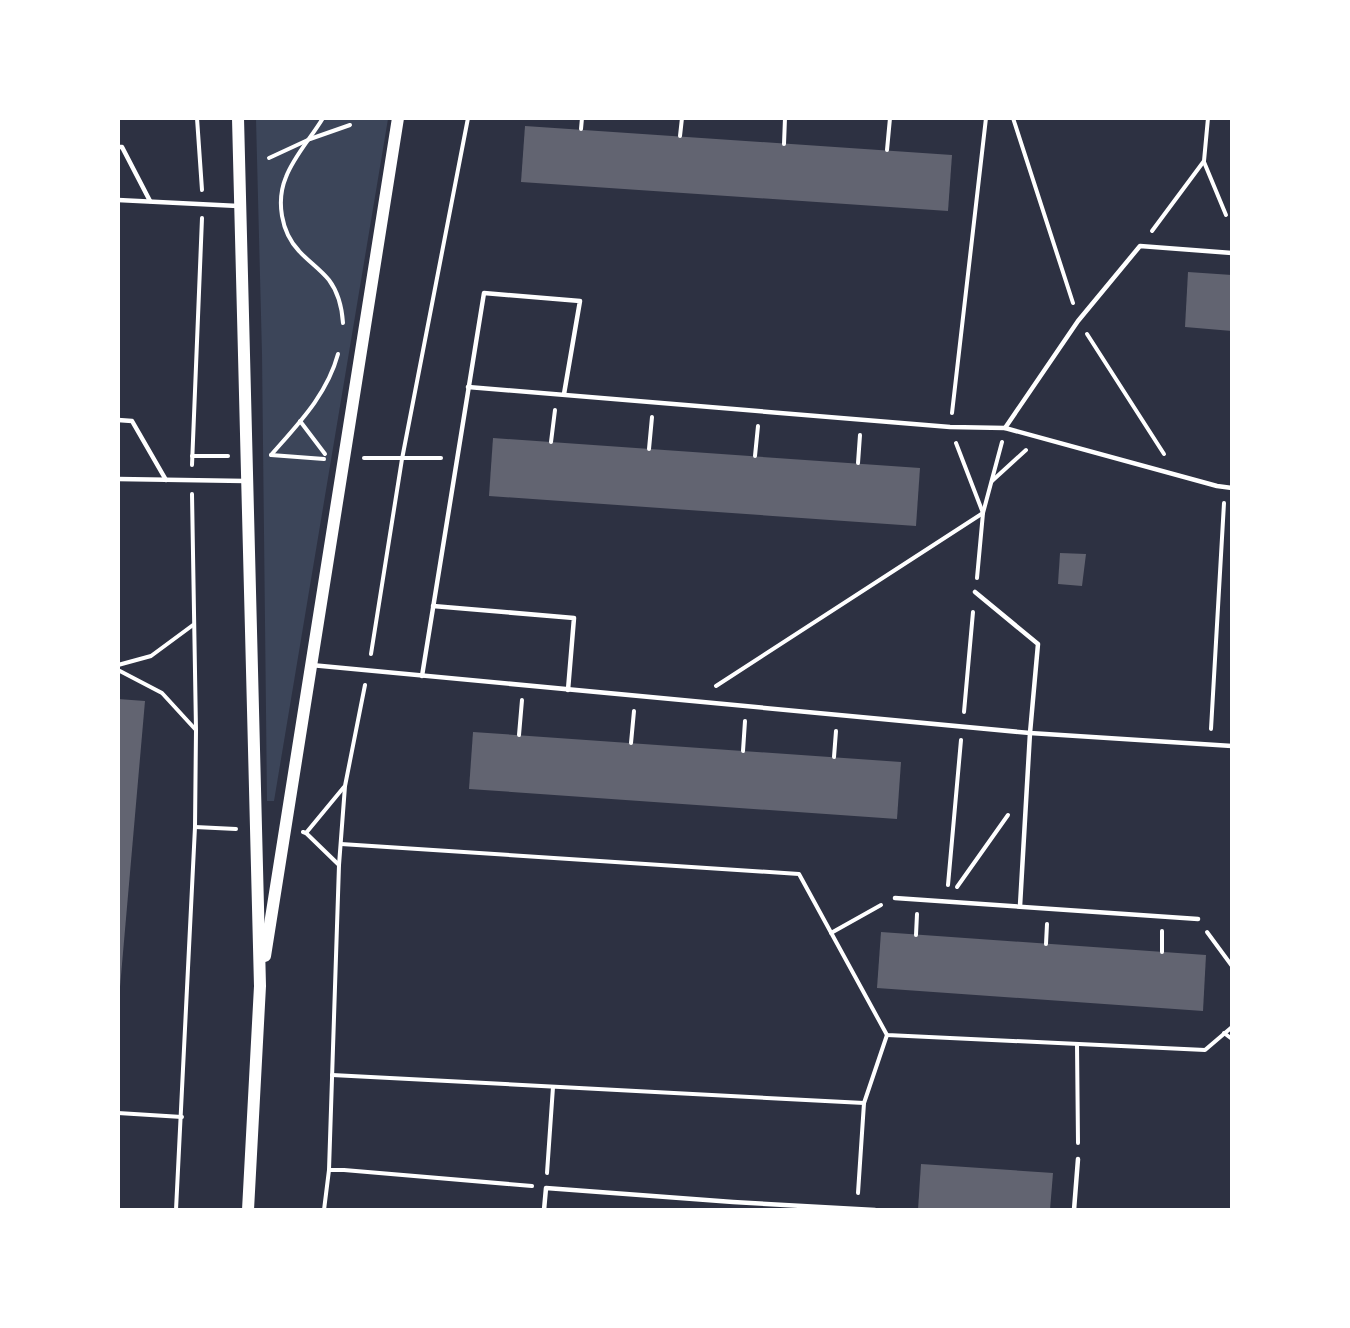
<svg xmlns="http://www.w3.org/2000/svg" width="1350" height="1328" font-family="'Sofia Sans Condensed',sans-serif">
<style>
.green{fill:#3c4559}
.building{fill:#626471}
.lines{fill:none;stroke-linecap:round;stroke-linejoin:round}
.path{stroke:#fff;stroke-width:4}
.service{stroke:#fff;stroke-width:4.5}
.secondary{stroke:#fff;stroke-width:12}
</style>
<rect width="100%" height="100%" fill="#2d3142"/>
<path class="green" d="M256 119H388L274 801H267L262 354Z"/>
<g class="building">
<path d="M525 126 952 155 948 211 521 182Z"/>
<path d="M1188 272 1232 275V331L1185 327Z"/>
<path d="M493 438 920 468 916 526 489 496Z"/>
<path d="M1060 553 1086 554 1082 586 1058 584Z"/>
<path d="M118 699 145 701 120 987H118Z"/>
<path d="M473 732 901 762 897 819 469 789Z"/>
<path d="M881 932 1206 955 1203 1011 877 988Z"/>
<path d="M921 1164 1053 1173 1050 1210H918Z"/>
</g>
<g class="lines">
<g class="path">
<path d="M197 118 202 190"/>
<path d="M323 118C311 138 294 156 286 177 276 201 281 232 299 251 308 261 320 269 329 280 338 292 342 308 343 323"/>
<path d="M1013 118 1073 303"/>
<path d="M581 129 582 118"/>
<path d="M680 136 682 118"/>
<path d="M784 144 785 118"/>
<path d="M887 150 890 118"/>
<path d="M269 158 310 139 350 125"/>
<path d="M1204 162 1226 215"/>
<path d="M1152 231 1204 161 1208 118"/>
<path d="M1087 334 1164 454"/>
<path d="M952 413 986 118"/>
<path d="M300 421 325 454"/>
<path d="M551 442 555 410"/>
<path d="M956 443 983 513 977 578"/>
<path d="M649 449 652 417"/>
<path d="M271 455C298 424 327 395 338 354"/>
<path d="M271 455 324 459"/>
<path d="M192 456H228"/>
<path d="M755 456 758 426"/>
<path d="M364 458H441"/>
<path d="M858 463 860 435"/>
<path d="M192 465 202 218"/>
<path d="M992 481 1026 450"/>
<path d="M371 654 402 459 468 118"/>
<path d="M118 665 151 656 193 625"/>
<path d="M118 670 162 693 195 729"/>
<path d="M716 686 983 513 1002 442"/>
<path d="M964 712 973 612"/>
<path d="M1211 729 1224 503"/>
<path d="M519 735 522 700"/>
<path d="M631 743 634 711"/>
<path d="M743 751 745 721"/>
<path d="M834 757 836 731"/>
<path d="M195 827 236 829"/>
<path d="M303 832 306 833 339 865 329 1170 324 1210"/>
<path d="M306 833 344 787"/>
<path d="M341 844 799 874 887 1035 1205 1050 1232 1027"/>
<path d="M339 865 345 786 365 685"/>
<path d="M948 885 961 740"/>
<path d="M957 887 1008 815"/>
<path d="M1207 932 1232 966"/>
<path d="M831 933 881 905"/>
<path d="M916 935 917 914"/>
<path d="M1046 944 1047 924"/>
<path d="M1162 952V931"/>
<path d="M1224 1033 1232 1039"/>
<path d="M1077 1044 1078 1143"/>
<path d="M332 1075 864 1103 887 1035"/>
<path d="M118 1113 182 1117"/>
<path d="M329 1170H344L532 1186"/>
<path d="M547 1173 553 1087"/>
<path d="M858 1193 864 1103"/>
<path d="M176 1210 195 827 196 730 192 494"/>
</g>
<g class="service">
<path d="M118 147H122L150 201"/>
<path d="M118 200 238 206"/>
<path d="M468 387 950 427 1005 428 1217 486 1232 488"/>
<path d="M118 420 132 421 166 480"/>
<path d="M1005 428 1078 321 1140 246 1232 253"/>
<path d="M118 479 245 481"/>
<path d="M975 592 1038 644 1030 733 1020 906"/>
<path d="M433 606 574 618 568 690"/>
<path d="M311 665 1030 733 1232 746"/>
<path d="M422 676 484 293 580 301 564 394"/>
<path d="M895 898 1198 919"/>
<path d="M544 1210 546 1188 733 1202 875 1210"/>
<path d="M1074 1210 1078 1159"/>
</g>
<g class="secondary">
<path d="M238 118 260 986 248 1210"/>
<path d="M265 956 398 118"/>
</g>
</g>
<rect width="1350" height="1328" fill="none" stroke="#ffffff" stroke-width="240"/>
</svg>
